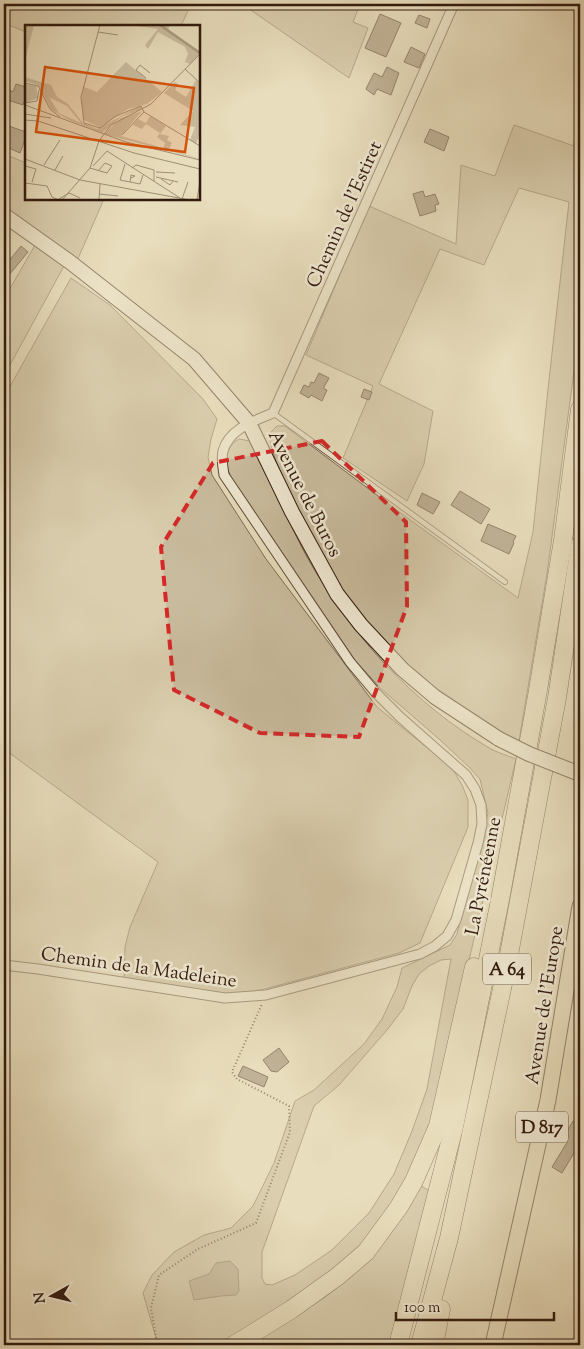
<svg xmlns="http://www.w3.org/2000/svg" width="584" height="1349" font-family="'Sorts Mill Goudy',serif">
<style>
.green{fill:#c9bc9e;stroke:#7e6b56;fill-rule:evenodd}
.water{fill:#aa9b81;stroke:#7a6753}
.building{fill:#917f68;stroke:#321a0e}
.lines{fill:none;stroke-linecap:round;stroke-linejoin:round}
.lane-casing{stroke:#604b3a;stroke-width:6}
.street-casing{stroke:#604b3a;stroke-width:11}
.secondary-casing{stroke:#321a0e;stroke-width:16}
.primary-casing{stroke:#321a0e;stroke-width:17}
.highway-casing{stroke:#321a0e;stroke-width:19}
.path{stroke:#321a0e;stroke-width:2;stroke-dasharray:1 2.5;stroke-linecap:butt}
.lane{stroke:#f0e9d3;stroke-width:4.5}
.street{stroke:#f0e9d3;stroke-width:9}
.secondary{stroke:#f0e9d3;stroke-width:14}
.primary{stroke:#e8ddbc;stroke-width:15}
.highway{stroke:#e8ddbc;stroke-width:18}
.secondary-bridge-casing{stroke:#321a0e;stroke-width:16;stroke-linecap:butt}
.secondary-bridge{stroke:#f0e9d3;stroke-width:14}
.marked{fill:none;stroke:#d62828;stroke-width:4;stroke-dasharray:10 6;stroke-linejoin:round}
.labels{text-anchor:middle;stroke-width:5;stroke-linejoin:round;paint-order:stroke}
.shield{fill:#f0e9d3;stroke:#6b5849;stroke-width:1}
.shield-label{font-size:18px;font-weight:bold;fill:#321a0e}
.street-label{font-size:19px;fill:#321a0e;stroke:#f0e9d3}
.inset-river{fill:none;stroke:#aa9b81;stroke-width:2.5}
.inset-road{fill:none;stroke:#9f8f76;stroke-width:1}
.view{fill:#d6530c;fill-opacity:0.15;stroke:#d6530c;stroke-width:2.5}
.inset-edge{fill:none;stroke:#321a0e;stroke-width:2.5}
</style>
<rect width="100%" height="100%" fill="#e8ddbc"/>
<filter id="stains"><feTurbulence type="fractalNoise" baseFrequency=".004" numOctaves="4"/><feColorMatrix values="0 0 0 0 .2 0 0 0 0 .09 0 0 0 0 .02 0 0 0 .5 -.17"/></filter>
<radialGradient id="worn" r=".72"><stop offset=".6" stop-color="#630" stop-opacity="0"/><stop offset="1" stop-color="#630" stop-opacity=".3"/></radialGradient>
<g class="green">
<path d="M4 4H191L181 26H26V32L4 23Z"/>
<path d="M242 4H360L353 22 368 28 349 78Z"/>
<path d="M580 63V326L547 574 519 741C503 733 487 725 472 716 421 682 376 640 342 589 321 558 305 523 288 489 282 477 269 448 270 435 271 431 274 429 277 426H285L402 514 518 598 533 532 549 380 569 202 519 188 484 265 440 249 379 384 433 411 424 464 407 501 343 458 373 386 306 355 369 206 456 244 461 165 495 176 514 125 574 146Z"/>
<path d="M4 154 26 163V199H104L77 261 4 206Z"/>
<path d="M35 245 64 266 4 376V299Z"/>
<path d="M71 278 110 305 203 399 217 419 211 439 208 457 212 475 266 559 377 707 452 768 462 785 468 800V827L420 943 399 953 261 990 239 993 217 994 124 980 125 947 130 927 158 862 4 749V397Z"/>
<path d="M239 439 250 441C262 466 275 491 287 516 293 530 300 544 307 557 351 635 413 704 491 749 499 753 508 756 516 759L438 1093 429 1127 402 1192 364 1246 330 1275 221 1345H158L143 1293 152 1275 174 1252 204 1235 231 1228 253 1206 274 1163 295 1101 314 1090 364 1044 382 1019 397 987 402 968 450 945 457 934 488 813 480 779 469 767 439 739 379 687 355 660 233 480C224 466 223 448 239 439ZM451 959 427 1089 412 1131 394 1174 369 1213 332 1250 295 1275 272 1285 265 1284 262 1278V1252L314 1106 339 1085 387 1030 403 1009 412 986 419 974 429 966 441 960Z"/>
<path d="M420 1185 429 1191 389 1345H250V1344L324 1298 353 1275Z"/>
</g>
<path class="water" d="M230 1261 238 1269 239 1291 236 1295 221 1296 194 1300 189 1281 209 1274 216 1263Z"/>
<g class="building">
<path d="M380 14 401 23 386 57 365 48Z"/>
<path d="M419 15 430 19 427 28 415 23Z"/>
<path d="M411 47 425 54 419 68 404 62Z"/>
<path d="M387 67 399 73 391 95 377 89 374 95 366 89 374 73 382 77Z"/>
<path d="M16 84 26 87V96L23 105 5 99 8 89 13 92Z"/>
<path d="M6 125 26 132V137L20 153 4 146V129Z"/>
<path d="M430 129 449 137 444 151 424 142Z"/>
<path d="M423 191 425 197 435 194 439 204 435 205 436 211 420 216 413 194Z"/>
<path d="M21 246 28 252 4 281V259L8 262Z"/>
<path d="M319 373 329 378 324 387V389L327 390 322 401 311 395 309 398 300 393 304 385 309 387 311 382 314 383Z"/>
<path d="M364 389 372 392 369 400 361 397Z"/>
<path d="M460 491 490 509 481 524 451 505Z"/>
<path d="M422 493 440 502 433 514 417 505Z"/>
<path d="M488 524 516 536 513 542 514 543 509 554 481 541Z"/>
<path d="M279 1048 289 1062 277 1072 271 1071 263 1060Z"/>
<path d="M243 1066 268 1077 264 1087 238 1076Z"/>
<path d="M573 1121 580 1126V1157L574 1153 562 1173 552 1167 568 1141 563 1138Z"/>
</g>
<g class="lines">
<g class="lane-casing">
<path id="lane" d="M273 413 505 582"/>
</g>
<g class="street-casing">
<path id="street" d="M4 965 38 969 225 998 266 995 420 954 435 946 447 936 456 920 478 843 482 824 481 805 475 789 466 775 400 717 376 693 350 662 224 475C223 468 221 458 223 451 229 429 254 421 273 413L454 4"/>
</g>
<g class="secondary-casing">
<path id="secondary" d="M4 215 70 262 194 359 249 423 292 512 337 594 361 625 402 669 435 697 499 739"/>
</g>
<g class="primary-casing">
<path id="primary" d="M493 1345 548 1100 580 906"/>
</g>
<g class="highway-casing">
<g id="highway">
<path d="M234 1345 292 1309 338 1276 366 1252 399 1207 414 1181 438 1126 474 967"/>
<path d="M398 1345 454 1127 500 900 537 696 563 540 580 409"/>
<path d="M420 1345 449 1238 507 965 557 698 580 545"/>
<path d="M434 1345 441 1309"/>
</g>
</g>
<path class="path" d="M156 1345 157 1343 151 1308 159 1275 198 1249 256 1223 290 1132 289 1106 237 1079 232 1072 262 1004"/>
<use href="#lane" class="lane"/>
<use href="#street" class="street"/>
<use href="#secondary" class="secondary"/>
<use href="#primary" class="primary"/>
<use href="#highway" class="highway"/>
<g class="secondary-bridge-casing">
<path id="secondary-bridge" d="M499 739 529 754 580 774"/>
</g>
<use href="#secondary-bridge" class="secondary-bridge"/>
</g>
<path d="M0 0H584V1349H0ZM322 441 406 522 407 606 359 737 260 733 174 690 161 547 213 463Z" fill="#e8ddbc" fill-opacity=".55" fill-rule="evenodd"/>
<path class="marked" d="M322 441 406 522 407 606 359 737 260 733 174 690 161 547 213 463Z"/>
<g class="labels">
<g class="shield">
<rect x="483" y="953.5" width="48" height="31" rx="4"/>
<rect x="516" y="1111.5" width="52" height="31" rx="4"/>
</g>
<g class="shield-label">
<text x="507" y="975">A 64</text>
<text x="542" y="1133">D 817</text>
</g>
<g class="street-label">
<text transform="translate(343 214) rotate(-66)" y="7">Chemin de l'Estiret</text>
<text transform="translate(306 493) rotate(63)" y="7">Avenue de Buros</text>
<text transform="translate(482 876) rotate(-79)" y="7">La Pyrénéenne</text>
<text transform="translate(139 966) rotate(8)" y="7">Chemin de la Madeleine</text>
<text transform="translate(543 1005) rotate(-81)" y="7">Avenue de l'Europe</text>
</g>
</g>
<g transform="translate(25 25)">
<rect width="175" height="175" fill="#e8ddbc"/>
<path d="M0 0H9L0 36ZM105 0H145L143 5 175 28 165 39 160 37 163 29 160 22 133 7 123 24 120 20 133 4ZM101 37 137 67 122 79 103 84 75 102 59 95 56 77 59 62 72 67ZM0 52 26 60 32 72 43 79 58 98 72 104 115 81 117 84 96 92 77 108 42 94 26 84 13 60 0 56ZM24 72 42 81 56 98 34 88ZM171 55 175 59V108L171 119 165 115 170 102 155 100 168 86 139 68 150 57 153 59 150 65 161 72ZM0 59 11 61 13 73 0 78ZM117 86 96 111 138 123 140 118 132 112 135 108 121 99 117 104 108 100 113 94 121 98 125 91 141 101 135 109 144 111 142 115 147 118 144 124 175 134 79 109 96 93Z" fill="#c9bc9e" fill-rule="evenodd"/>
<path class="inset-river" d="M135 0 175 28"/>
<path class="inset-road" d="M75 0 56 72 59 98 75 103 91 91 116 81 119 87 175 121M73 7 93 10M160 44 175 58M121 53 111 45 115 40 125 48M0 58 13 61 25 84 35 92M0 78 12 76 14 65M0 80 101 117 175 135M0 89 26 93M0 95 13 96 109 128 175 144M97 110 119 87M0 134 55 155 165 175M100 139 95 155 115 159 118 150M19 140 35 115M0 141 11 144 7 157M68 141 82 126 155 173M65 143 82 148 87 141 80 138 74 145M107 143 111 140 129 145V156M30 145 38 131M131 147 150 148M131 152 153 157M136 154 145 160 148 156M105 157 106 150 110 151 106 153M0 158 22 161 27 172 34 175M74 169 93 171M34 174 44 168 55 173M157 174 163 157M37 175 65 143 74 116 86 100 126 79 175 29M74 175 75 159M172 175 175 156"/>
<path class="view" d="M20 42 169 63 160 127 11 107Z"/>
<rect width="175" height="175" class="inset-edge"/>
</g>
<rect width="584" height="1349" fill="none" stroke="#e8ddbc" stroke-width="20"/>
<rect x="5" y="5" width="574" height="1339" fill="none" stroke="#321a0e" stroke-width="2.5"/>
<rect x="10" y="10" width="564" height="1329" fill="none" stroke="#321a0e"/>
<g transform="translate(52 1296) rotate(262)" stroke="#f0e9d3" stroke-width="4" paint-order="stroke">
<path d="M0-4L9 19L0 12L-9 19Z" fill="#321a0e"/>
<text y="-8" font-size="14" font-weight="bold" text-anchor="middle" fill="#321a0e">N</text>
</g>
<path d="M396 1312v8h158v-8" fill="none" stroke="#321a0e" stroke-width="2.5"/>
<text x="404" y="1312" font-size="15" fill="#321a0e" stroke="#f0e9d3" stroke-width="4" paint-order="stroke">100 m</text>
<rect width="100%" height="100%" filter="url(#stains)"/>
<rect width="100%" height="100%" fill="url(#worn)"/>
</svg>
